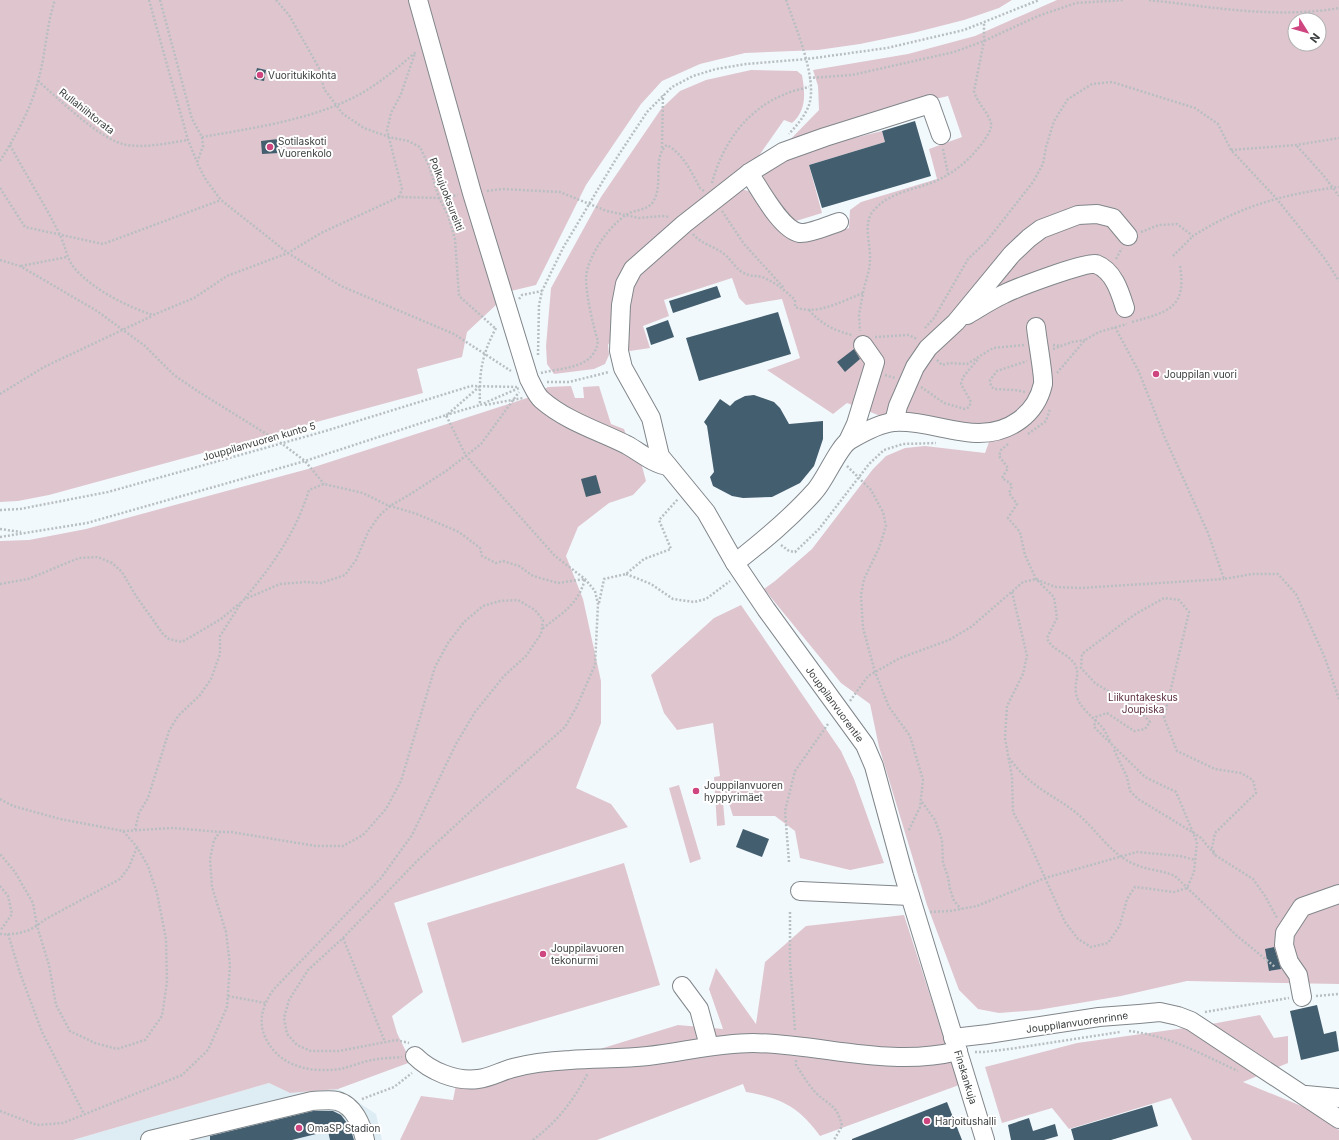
<svg xmlns="http://www.w3.org/2000/svg" width="1339" height="1140" font-family="Inter,sans-serif">
<style>
.built{fill:#deecf3}
.green{fill:#dfc6ce;fill-rule:evenodd}
.building{fill:#435e6e}
.lines{fill:none;stroke-linecap:round;stroke-linejoin:round}
.minor-casing{stroke:#80868a;stroke-width:20}
.path{stroke:#b8bec1;stroke-width:2.5;stroke-dasharray:2 2;stroke-linecap:butt}
.minor{stroke:#fff;stroke-width:18}
.poi-dot{fill:#ce4580;stroke:#fff;stroke-width:1.5}
.labels{text-anchor:middle;stroke-width:4;stroke-linejoin:round;paint-order:stroke}
.poi-label{font-size:10px;fill:#3a3d3e;stroke:#fff;text-anchor:start}
.street-label{font-size:10px;fill:#3a3d3e;stroke:#fff}
.park-label{font-size:10px;fill:#5f3042;stroke:#fff}
</style>
<rect width="100%" height="100%" fill="#f2f9fd"/>
<path class="built" d="M269 1083 290 1093 338 1089 376 1114 382 1140H73Z"/>
<g class="green">
<path d="M0 0H1012L999 8 964 20 913 33 860 44 818 50 745 53 700 64 662 81 641 104 586 185 536 285 511 291 467 332 462 357 417 369 423 393 49 495 18 501 0 502Z"/>
<path d="M1057 0H1339V984L1187 981 1121 996 1038 1010 999 1013 978 1009 959 990 927 905 879 747 870 704 841 683 764 589 775 581 812 549 873 469 886 456 905 448 925 446 985 453 994 428 921 416 878 415 847 403 833 414 767 370 800 358 782 299 746 305 739 298 732 278 664 300 669 316 643 326 650 348 630 351 624 346C623 332 627 298 634 286 652 253 710 213 740 189L753 192 810 238 849 228 850 210 861 202 937 179 929 149 962 137 948 96 841 122 782 148 819 110 818 86 813 70 908 54 975 36ZM1295 20H1319V44H1295Z"/>
<path d="M751 70 797 71 802 75C805 93 807 110 792 123L784 120 753 164 714 191 648 244 625 271 612 338 608 345 609 355 605 364 594 369 554 374 547 364 546 346 551 288 601 197 661 109 680 91 706 80Z"/>
<path d="M882 131 885 142 809 165 822 213 796 221 785 216 762 182 764 174 771 166 806 150Z"/>
<path d="M571 386 575 398H584L583 387 599 386 611 424 624 429 631 448 640 459 646 481 633 495 609 503 578 527 566 556 583 599 601 681V723L576 788 611 804 628 827 394 903 423 992 392 1016 397 1033 411 1062 338 1089 290 1093 269 1083 73 1140H0V541L29 540 86 529 308 469 530 397 548 387Z"/>
<path d="M741 605 841 751 854 779 884 863 850 870 800 858 795 831 775 816H733L721 779 725 825 717 826 714 777 720 776 713 723 677 730 664 713 651 675 714 618Z"/>
<path d="M679 785 701 859 690 863 669 788Z"/>
<path d="M624 863 660 985 462 1043 427 923Z"/>
<path d="M904 915 959 1085 820 1136C799 1107 781 1098 746 1092L743 1084 597 1140H400L421 1096 453 1100 456 1085H483L678 1025 723 1029 709 989 716 968 756 1024 765 962 806 926Z"/>
<path d="M1260 1015 1274 1038 1288 1036V1063L1243 1082 1304 1107 1339 1130V1140H1192L1171 1098 1069 1129 1052 1108 1002 1123 985 1067 1077 1043 1206 1025Z"/>
</g>
<g class="building">
<path d="M257 68 266 70 264 81 254 79Z"/>
<path d="M915 121 931 176 822 208 809 165 885 142 882 131Z"/>
<path d="M278 139 279 153 262 154 261 141Z"/>
<path d="M717 286 721 297 673 313 669 301Z"/>
<path d="M778 312 791 354 699 381 686 338Z"/>
<path d="M668 320 674 337 651 345 646 328Z"/>
<path d="M854 349 860 359 845 372 837 362Z"/>
<path d="M754 395 774 402 780 408 789 424 823 421V439L814 466 800 483 772 497 743 498 732 496 713 486 710 477 714 472 707 426 704 422 720 399 730 406 735 401 745 396Z"/>
<path d="M596 475 601 493 586 497 581 479Z"/>
<path d="M743 829 769 839 762 857 736 847Z"/>
<path d="M1274 947 1281 969 1269 971 1265 949Z"/>
<path d="M1317 1005 1324 1034 1336 1031 1339 1051 1301 1060 1290 1011Z"/>
<path d="M947 1102 962 1140H852V1139Z"/>
<path d="M1152 1105 1158 1126 1111 1140H1074L1071 1129Z"/>
<path d="M313 1111H333L341 1115 350 1127 354 1140H330L328 1131 292 1140H210V1136Z"/>
<path d="M1029 1118 1033 1131 1055 1124 1058 1136 1044 1140H1011L1008 1125Z"/>
</g>
<g class="lines">
<g class="minor-casing">
<g id="minor">
<path d="M418 0 472 193 529 379C533 386 536 395 542 400 566 421 599 431 627 445 640 452 653 464 668 466"/>
<path d="M941 135 930 104 825 137 783 152 749 173 684 224 633 269 625 284 621 305 619 351 623 368 651 418 660 456 706 512 735 563 766 609 865 745 874 766 904 876 985 1140"/>
<path d="M749 173C760 189 781 230 800 233 809 234 830 225 839 222"/>
<path d="M967 315C979 308 991 300 1004 294 1016 288 1087 261 1096 264 1114 271 1120 292 1125 308"/>
<path d="M894 422 898 406 915 367 928 348 956 322 1012 254 1029 238 1041 229 1078 215 1097 214 1113 218 1128 236"/>
<path d="M848 441 856 424 875 362 863 345"/>
<path d="M735 563C763 541 790 519 814 492 825 481 838 447 850 440 862 433 880 423 894 422 923 420 951 433 979 433 1009 433 1036 415 1043 384 1044 376 1037 339 1036 327"/>
<path d="M800 891 910 896"/>
<path d="M682 986 699 1009 709 1046"/>
<path d="M1302 997 1298 975 1289 962 1284 945 1285 933 1302 907 1339 894"/>
<path d="M953 1038 988 1034 1099 1017 1139 1014 1160 1012 1178 1016 1191 1021 1339 1119"/>
<path d="M415 1056C430 1071 456 1082 478 1079 490 1078 501 1071 513 1068 531 1063 551 1061 570 1060 596 1058 622 1059 648 1056 683 1052 718 1043 753 1043 823 1044 889 1068 958 1051"/>
<path d="M1306 1095 1339 1098"/>
<path d="M150 1140 312 1101C319 1101 330 1099 337 1101 354 1105 362 1126 365 1140"/>
</g>
</g>
<g class="path">
<path d="M149 0 188 140 197 162"/>
<path d="M160 0 192 119 202 137 203 146 197 163 206 180 221 200 288 253 341 286 454 334 511 371"/>
<path d="M276 0 289 15 319 68 324 89 343 114 364 128 389 137 408 141 420 147 429 166 439 198 448 215 455 239 459 296 496 329"/>
<path d="M786 0C795 26 818 79 809 105 805 116 797 125 789 134"/>
<path d="M1149 0C1211 7 1277 19 1339 8"/>
<path d="M809 78 852 75 954 52 984 41 1038 16 1076 3 1123 0"/>
<path d="M38 81C59 99 101 141 127 145 147 148 168 143 188 140"/>
<path d="M202 137C248 129 302 121 344 102 372 90 394 71 417 51"/>
<path d="M10 145C26 175 44 203 59 233 66 246 66 260 77 271 96 291 128 307 153 315L194 298 227 276 288 253 321 233 399 197 439 198 458 195"/>
<path d="M1297 146 1324 176 1339 196"/>
<path d="M662 148 663 95"/>
<path d="M943 149 948 174"/>
<path d="M1231 150 1296 145 1339 138"/>
<path d="M0 161C15 137 31 109 38 81 46 54 46 26 55 0"/>
<path d="M712 183C722 145 746 110 783 95 791 91 801 89 809 87"/>
<path d="M0 188 25 227 103 244 221 200"/>
<path d="M487 191 502 189 560 192 607 211 639 218 662 216 669 217"/>
<path d="M399 197 402 189 387 130 391 113 401 94 415 53"/>
<path d="M722 211 744 244 784 288"/>
<path d="M1141 232 1159 225 1177 224 1193 236C1240 206 1284 194 1339 187"/>
<path d="M693 234C701 244 714 246 724 254 731 259 734 267 742 272 750 277 754 275 762 277 775 282 786 291 795 300V307C817 316 842 301 863 293L859 315 860 331"/>
<path d="M1173 256 1193 236"/>
<path d="M1116 259 1122 248"/>
<path d="M0 260 20 266 97 311 145 346 174 375 199 392 281 443 305 461 324 484"/>
<path d="M21 266 67 257"/>
<path d="M863 293C865 282 870 271 870 260 871 244 862 223 874 210 889 193 912 190 931 183 952 175 970 160 983 142 987 136 992 130 991 123 988 112 977 103 974 91L984 41V23"/>
<path d="M519 299 522 295 542 291"/>
<path d="M809 310C821 324 835 331 852 335"/>
<path d="M1132 322C1168 312 1187 308 1180 266"/>
<path d="M1115 327 1139 372 1165 438 1208 533 1224 579 1252 574H1278L1296 594 1325 658 1339 699"/>
<path d="M496 328C481 356 479 374 480 405L519 388"/>
<path d="M925 328 934 318 968 259 986 242 1033 182 1043 164 1046 147 1054 121 1068 99 1092 84 1112 82 1195 108 1218 124 1231 150 1276 198 1325 259 1339 281"/>
<path d="M875 337 909 335 917 339"/>
<path d="M1053 345 1061 346"/>
<path d="M1053 349 1072 342 1085 340"/>
<path d="M538 355 539 305 542 291 563 248 616 159 647 112 672 87 693 76 716 69 746 64 807 59 887 48 964 30 1039 0"/>
<path d="M937 360 942 365 950 363 967 364 993 348 1024 345"/>
<path d="M541 373C564 367 594 369 598 341 593 326 586 294 586 278 587 257 609 226 626 215 635 209 647 211 653 202 664 185 652 156 667 145 683 154 691 171 700 188L704 191"/>
<path d="M1057 373 1085 340 1099 332 1127 324"/>
<path d="M885 375 895 378"/>
<path d="M547 382H569L609 372"/>
<path d="M921 387 944 403 965 409 969 407 971 402 961 384 963 377 979 358"/>
<path d="M1025 392 1015 390 994 389 991 386 990 380 997 371 1027 361"/>
<path d="M0 394 44 367 152 316"/>
<path d="M485 405 523 398"/>
<path d="M448 414 479 387"/>
<path d="M446 415 480 405"/>
<path d="M1028 434 1046 421 1050 409"/>
<path d="M1008 444 1001 450 999 456 1008 468 1002 478 1010 483 1012 486 1009 493 1017 504 1008 518 1020 532 1025 555 1036 579 1054 597 1057 618 1047 638C1051 650 1066 652 1074 663 1081 673 1074 682 1076 693 1078 707 1093 717 1102 727 1106 732 1108 738 1111 743"/>
<path d="M847 466 871 490 883 512 886 526 879 548 864 579 861 595 863 628 875 672 889 707 910 736 923 780 920 807 908 832"/>
<path d="M0 510 20 509 108 492 322 432 471 386 517 387"/>
<path d="M0 529 21 532"/>
<path d="M0 537 87 523 305 461 446 415 466 456 555 556 585 579 595 591 598 604 595 665 576 708 565 727 472 810 417 861 343 938 308 970 289 1000 284 1018 287 1034 297 1045 311 1051H339L396 1040 409 1043"/>
<path d="M781 545 789 551 795 552 819 529 869 464 884 450 903 444 936 443"/>
<path d="M626 574 651 584 673 599 694 602 706 599 730 581"/>
<path d="M0 584 28 579 79 558 98 557 112 563 122 572 136 596 163 634 169 639 182 642 221 619 240 603"/>
<path d="M1012 592 1027 656 1023 674 1007 706 1005 738 1012 777 1013 812 1027 838 1065 922 1078 939 1091 947 1108 943 1120 925 1127 899 1135 887 1174 892 1187 888 1194 872 1197 842 1176 792 1145 777 1094 727 1096 717 1107 713 1134 731 1145 729 1150 722 1139 710 1095 683 1081 668 1082 654 1134 615 1164 598 1179 600 1189 612 1164 718 1177 751 1215 769 1241 773 1253 780 1256 793 1215 833 1212 848 1215 855"/>
<path d="M245 598C273 565 296 532 309 490L324 484 363 493 387 505 417 514 459 532 480 548 482 556 496 563 503 561 519 566 533 576 558 583 585 579C578 605 562 613 542 629"/>
<path d="M599 603 604 579 626 574 644 559 671 549 659 520 678 499"/>
<path d="M850 701 868 676 900 658 949 640 971 627 1023 582 1036 579 1055 587 1081 588 1224 579"/>
<path d="M1114 750 1127 777 1130 791 1138 799 1194 833 1201 838 1215 855 1253 879 1265 896 1277 918"/>
<path d="M1009 758C1014 764 1019 771 1025 776 1041 792 1063 801 1080 816 1098 832 1111 854 1134 864 1147 870 1161 870 1175 876L1236 935 1275 967"/>
<path d="M0 799 13 806 60 819 123 831 137 847 148 866 157 893 166 939 167 982 162 1016 145 1040 117 1049 95 1043 70 1031 56 1005 49 965 37 926 33 903 15 872 0 854"/>
<path d="M922 802 935 820 942 840 943 863 948 877 950 889 954 901 961 909"/>
<path d="M135 830 139 813 148 798 169 731 178 716 200 695 211 679 220 654V636L243 600 280 584 305 582 321 583 345 575 356 560 368 532 379 516 390 506 409 495 446 471 481 444 519 392"/>
<path d="M123 831 173 828 220 832"/>
<path d="M789 862 785 811 795 771 828 724"/>
<path d="M0 886 8 896 12 914 0 931"/>
<path d="M790 912V962L795 1031"/>
<path d="M930 912 950 911 977 906 1045 878 1137 852 1180 856 1195 860"/>
<path d="M0 934C17 935 31 932 44 920L120 879 129 867 137 847"/>
<path d="M8 934 20 973 42 1032 84 1114"/>
<path d="M343 938 385 1042"/>
<path d="M228 996 265 1003"/>
<path d="M1316 996 1339 994"/>
<path d="M1205 1012 1289 998"/>
<path d="M1129 1031C1170 1036 1201 1054 1238 1071"/>
<path d="M975 1052H984L1016 1048 1120 1032"/>
<path d="M796 1060V1065C802 1074 808 1084 815 1092 829 1106 837 1104 842 1126L834 1140"/>
<path d="M362 1099 394 1087 412 1073"/>
<path d="M0 1111 37 1125 63 1123 182 1075 208 1050 227 1007 230 965 226 932 212 887 210 859 214 840 220 832H231L316 846H343L363 835 386 809 401 781 435 667 448 643 464 622 483 606 500 601 518 600 535 610 543 620 541 634 526 656 504 676 475 712 456 744 412 835 381 878 274 989C263 1004 257 1021 266 1039 280 1067 311 1073 340 1069 350 1067 361 1062 372 1060 381 1058 392 1058 402 1057"/>
<path d="M533 1140C558 1121 573 1101 588 1073"/>
</g>
<use href="#minor" class="minor"/>
</g>
<g class="poi-dot">
<circle cx="260" cy="75" r="4"/>
<circle cx="270" cy="147" r="4"/>
<circle cx="1156" cy="374" r="4"/>
<circle cx="696" cy="791" r="4"/>
<circle cx="543" cy="954" r="4"/>
<circle cx="927" cy="1121" r="4"/>
<circle cx="299" cy="1128" r="4"/>
</g>
<g class="labels">
<g class="poi-label">
<text x="268" y="79">Vuoritukikohta</text>
<text x="278" y="145">Sotilaskoti<tspan x="278" dy="12">Vuorenkolo</tspan></text>
<text x="1164" y="378">Jouppilan vuori</text>
<text x="704" y="789">Jouppilanvuoren<tspan x="704" dy="12">hyppyrimäet</tspan></text>
<text x="551" y="952">Jouppilavuoren<tspan x="551" dy="12">tekonurmi</tspan></text>
<text x="935" y="1125">Harjoitushalli</text>
<text x="307" y="1132">OmaSP Stadion</text>
</g>
<g class="street-label">
<text transform="translate(87 111) rotate(38)" y="4">Rullahiihtorata</text>
<text transform="translate(447 194) rotate(69)" y="4">Polkujuoksureitti</text>
<text transform="translate(259 441) rotate(-16)" y="4">Jouppilanvuoren kunto 5</text>
<text transform="translate(835 704) rotate(54)" y="4">Jouppilanvuorentie</text>
<text transform="translate(1077 1022) rotate(-8)" y="4">Jouppilanvuorenrinne</text>
<text transform="translate(966 1077) rotate(73)" y="4">Finskankuja</text>
</g>
<g class="park-label">
<text x="1143" y="701">Liikuntakeskus<tspan x="1143" dy="12">Joupiska</tspan></text>
</g>
</g>
<g transform="translate(1307 32) rotate(127)"><circle r="19" fill="#ffffff" stroke="#b0b1b2"/>
<path d="M0-3L7 15L0 10L-7 15Z" fill="#ce4580"/>
<text y="-6" font-size="11" font-weight="bold" text-anchor="middle" fill="#3a3d3e">N</text>
</g>
</svg>
